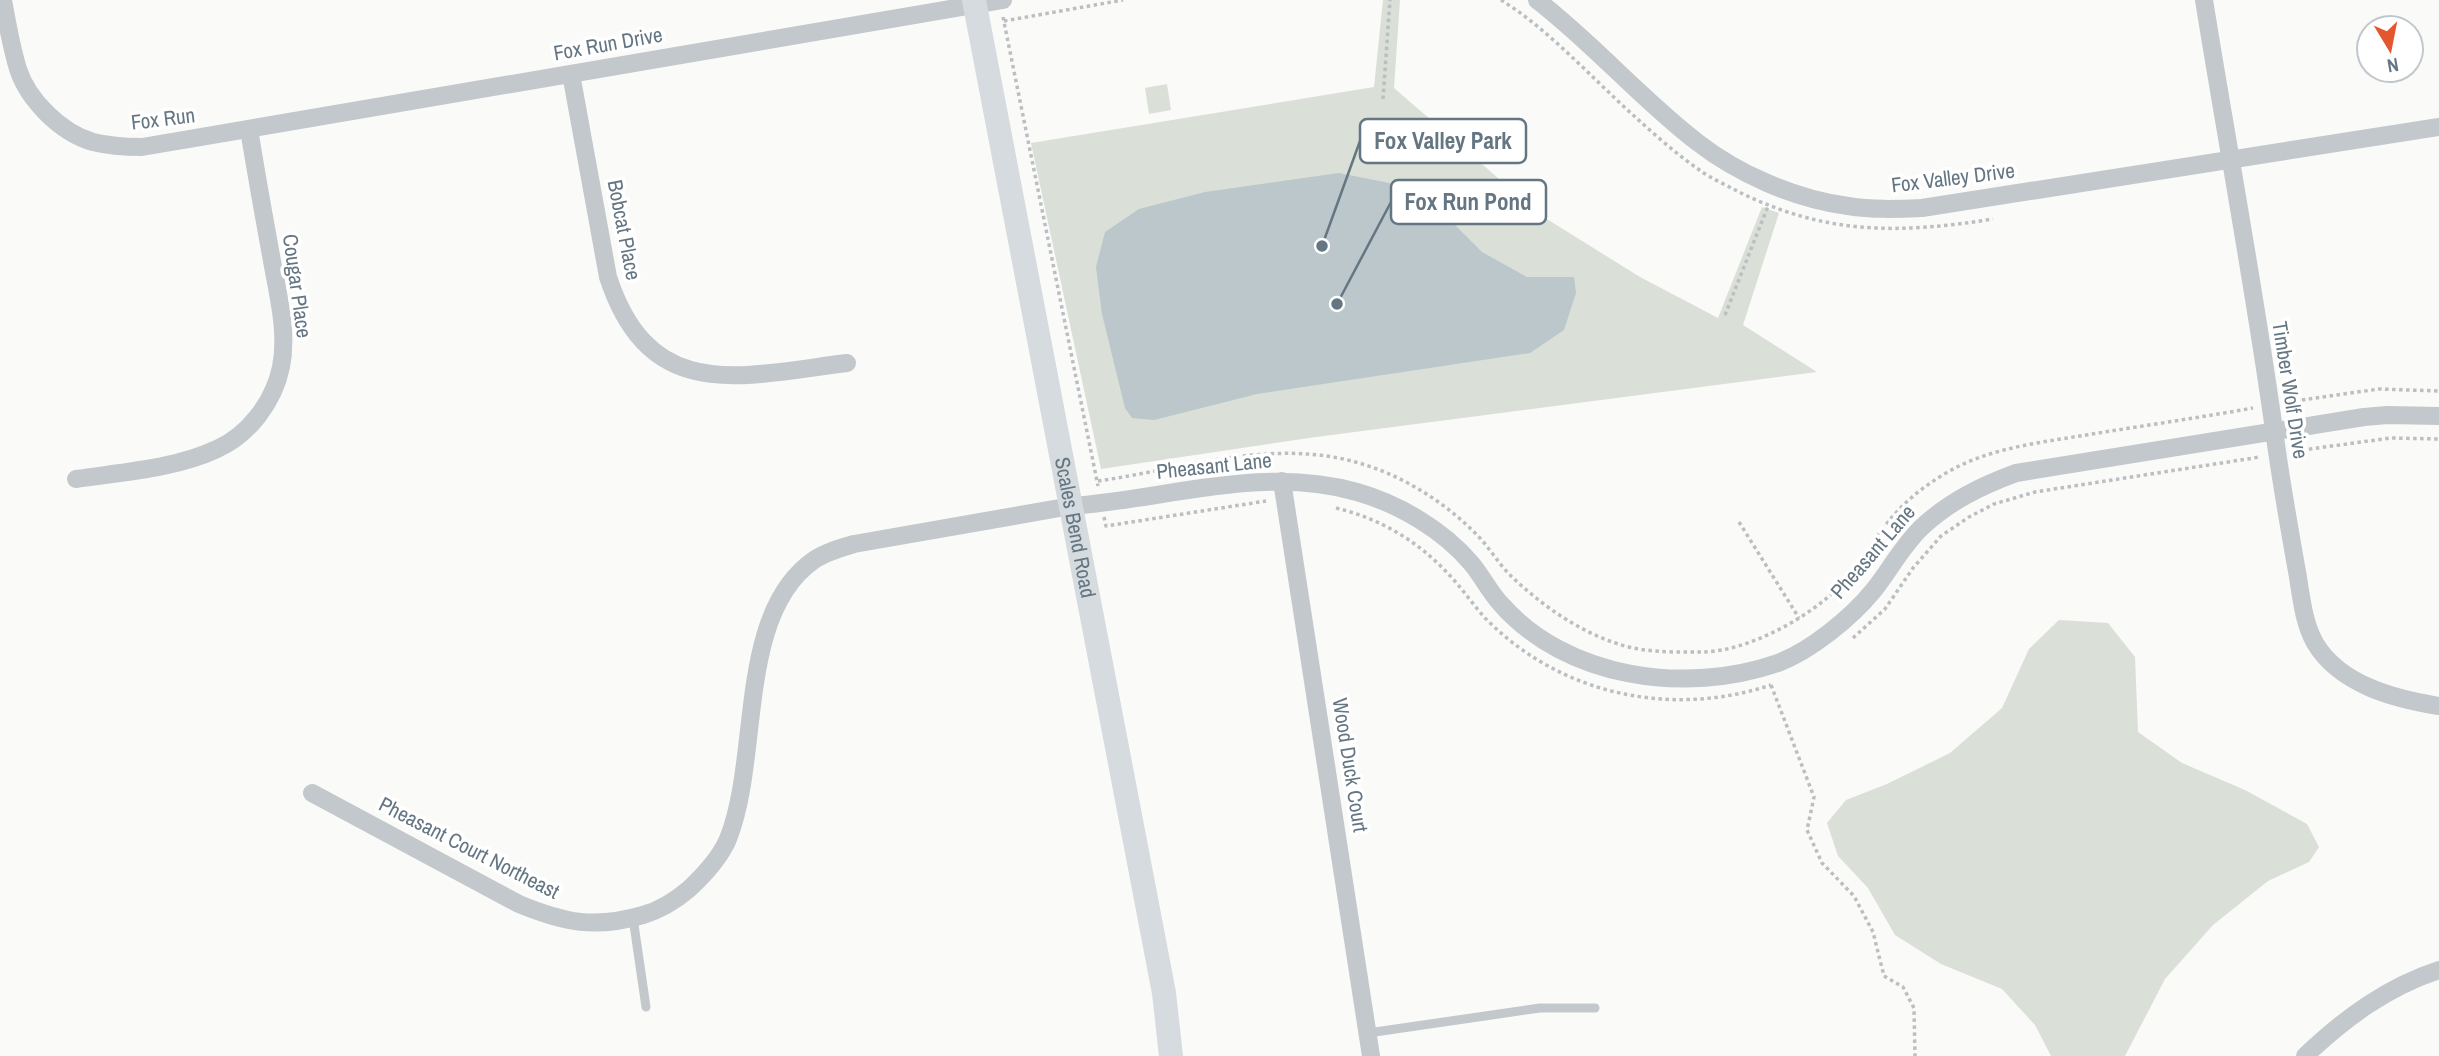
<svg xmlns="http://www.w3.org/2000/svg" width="2439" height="1056" font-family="'Archivo Narrow',sans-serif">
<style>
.green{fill:#dadfd7}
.water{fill:#bbc7cb}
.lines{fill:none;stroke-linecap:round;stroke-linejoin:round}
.path{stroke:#bbbfc2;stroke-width:3.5;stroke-dasharray:3.5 3.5;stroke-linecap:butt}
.lane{stroke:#c3c8cc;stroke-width:9}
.street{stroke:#c3c8cc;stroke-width:18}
.secondary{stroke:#d6dbdf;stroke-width:24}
.labels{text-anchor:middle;stroke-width:7;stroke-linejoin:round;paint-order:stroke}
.street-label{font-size:21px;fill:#657683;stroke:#fff}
.leader{fill:none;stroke:#657683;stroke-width:2.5}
.callout-dot{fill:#657683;stroke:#fff;stroke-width:2.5}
.callout{fill:#fff;stroke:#657683;stroke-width:2.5}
.callout-label{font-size:23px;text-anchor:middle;font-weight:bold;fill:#657683}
</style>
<rect width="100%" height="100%" fill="#fafaf8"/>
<g class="green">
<path d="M1383 0H1400L1394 88 1542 216 1640 277 1718 318 1762 207 1779 213 1743 325 1817 372 1316 437 1101 469 1031 143 1374 87Z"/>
<path d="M1167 84 1171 110 1149 114 1145 88Z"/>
<path d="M2059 620 2108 623 2135 657 2138 732 2182 763 2245 790 2307 824 2319 847 2309 862 2268 881 2213 925 2165 979 2125 1056H2051L2035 1025 2002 989 1941 964 1895 935 1868 888 1838 856 1827 823 1846 800 1887 784 1950 753 2002 708 2029 649Z"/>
</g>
<path class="water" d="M1339 173 1394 184 1441 211 1482 252 1527 277H1574L1576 293 1564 330 1530 353 1257 394 1154 420 1132 418 1125 408 1102 314 1096 267 1105 232 1139 209 1205 192Z"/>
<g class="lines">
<g class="path">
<path d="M1501 0C1547 28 1592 78 1633 115 1653 133 1675 153 1698 169 1710 178 1726 185 1739 192 1826 235 1899 234 1993 219"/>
<path d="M1003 17 1098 486"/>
<path d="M1004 21 1123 0"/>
<path d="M1383 99 1390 0"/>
<path d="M1725 315 1768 206"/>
<path d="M2288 402 2379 389 2439 391"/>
<path d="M2295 451 2391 438 2439 439"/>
<path d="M1098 481C1189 468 1283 434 1374 468 1411 481 1449 506 1477 535 1489 547 1498 563 1510 575 1542 606 1582 634 1625 646 1651 653 1678 652 1703 652 1749 651 1810 617 1841 585 1859 566 1872 542 1888 522 1906 499 1933 479 1959 466 1998 447 2044 442 2086 435 2141 426 2197 418 2253 408"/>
<path d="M1336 508C1382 519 1421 543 1452 578 1464 591 1474 606 1486 619 1561 695 1671 718 1771 685"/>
<path d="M1104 517 1106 526 1266 501"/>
<path d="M1739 522 1799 618"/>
<path d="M1853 638 1885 609 1913 568 1941 536 1969 517 1994 504 2035 492 2260 457"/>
<path d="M1771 685 1814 797 1807 830 1822 863 1854 896 1873 932 1884 976 1903 987 1914 1008 1915 1056"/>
</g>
<g class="lane">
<path d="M633 918 646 1007"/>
<path d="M1368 1033 1540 1008H1595"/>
</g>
<g class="street">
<path d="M3 0C7 23 11 46 18 69 28 100 61 133 93 142 109 146 125 147 142 147L1003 0"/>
<path d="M1537 0C1593 43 1640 98 1697 142 1738 174 1795 199 1848 206 1873 210 1897 209 1922 208L2439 127"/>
<path d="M2204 0C2227 143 2254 286 2274 430 2280 475 2288 521 2296 566 2301 591 2302 620 2315 643 2340 685 2395 699 2439 706"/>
<path d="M571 74 608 277C650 405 741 376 847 363"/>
<path d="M76 479C123 472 174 469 217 449 249 435 274 401 281 367 288 333 278 295 272 261 264 217 256 173 249 129"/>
<path d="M1282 481 1371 1056"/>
<path d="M312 793 519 904C565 923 595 929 643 915 660 910 675 901 689 889 704 875 720 858 728 839 761 757 736 614 814 560 826 552 840 548 854 544L1071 506C1166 499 1263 465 1357 492 1399 504 1443 530 1471 563 1482 576 1489 591 1500 603 1566 679 1686 695 1778 663 1810 651 1851 618 1873 591 1890 570 1902 546 1922 527 1950 501 1981 486 2016 473L2364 417 2387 415 2439 416"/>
<path d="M2305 1056C2345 1018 2387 987 2439 970"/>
</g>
<path class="secondary" id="s1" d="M974 0 1164 993 1171 1056"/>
</g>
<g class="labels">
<g class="street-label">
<text transform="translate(608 44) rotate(-10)" y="7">Fox Run Drive</text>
<text transform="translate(163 119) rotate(-7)" y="7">Fox Run</text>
<text transform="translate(1953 178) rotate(-7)" y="7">Fox Valley Drive</text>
<text transform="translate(624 230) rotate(79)" y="7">Bobcat Place</text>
<text transform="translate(297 286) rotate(82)" y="7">Cougar Place</text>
<text transform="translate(2290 390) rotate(81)" y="7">Timber Wolf Drive</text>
<text transform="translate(1214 466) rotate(-6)" y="7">Pheasant Lane</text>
<text dy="7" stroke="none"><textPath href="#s1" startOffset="537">Scales Bend Road</textPath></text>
<text transform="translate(1873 552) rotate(-49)" y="7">Pheasant Lane</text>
<text transform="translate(1350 765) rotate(81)" y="7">Wood Duck Court</text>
<text transform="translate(469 848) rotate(27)" y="7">Pheasant Court Northeast</text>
</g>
</g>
<path class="leader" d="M1322 246L1360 141M1337 304L1391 202"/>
<g class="callout-dot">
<circle cx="1322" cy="246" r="7"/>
<circle cx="1337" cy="304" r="7"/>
</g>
<g class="callout">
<rect x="1360" y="119" width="166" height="44" rx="7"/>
<rect x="1391" y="180" width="155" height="44" rx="7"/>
</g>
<g class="callout-label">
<text x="1443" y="149">Fox Valley Park</text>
<text x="1468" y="210">Fox Run Pond</text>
</g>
<g transform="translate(2390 49) rotate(170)"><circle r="33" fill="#ffffff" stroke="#c1c8cd" stroke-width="2"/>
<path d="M0-5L12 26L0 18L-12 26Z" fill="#e4572e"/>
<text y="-10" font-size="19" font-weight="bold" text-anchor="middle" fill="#657683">N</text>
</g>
</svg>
